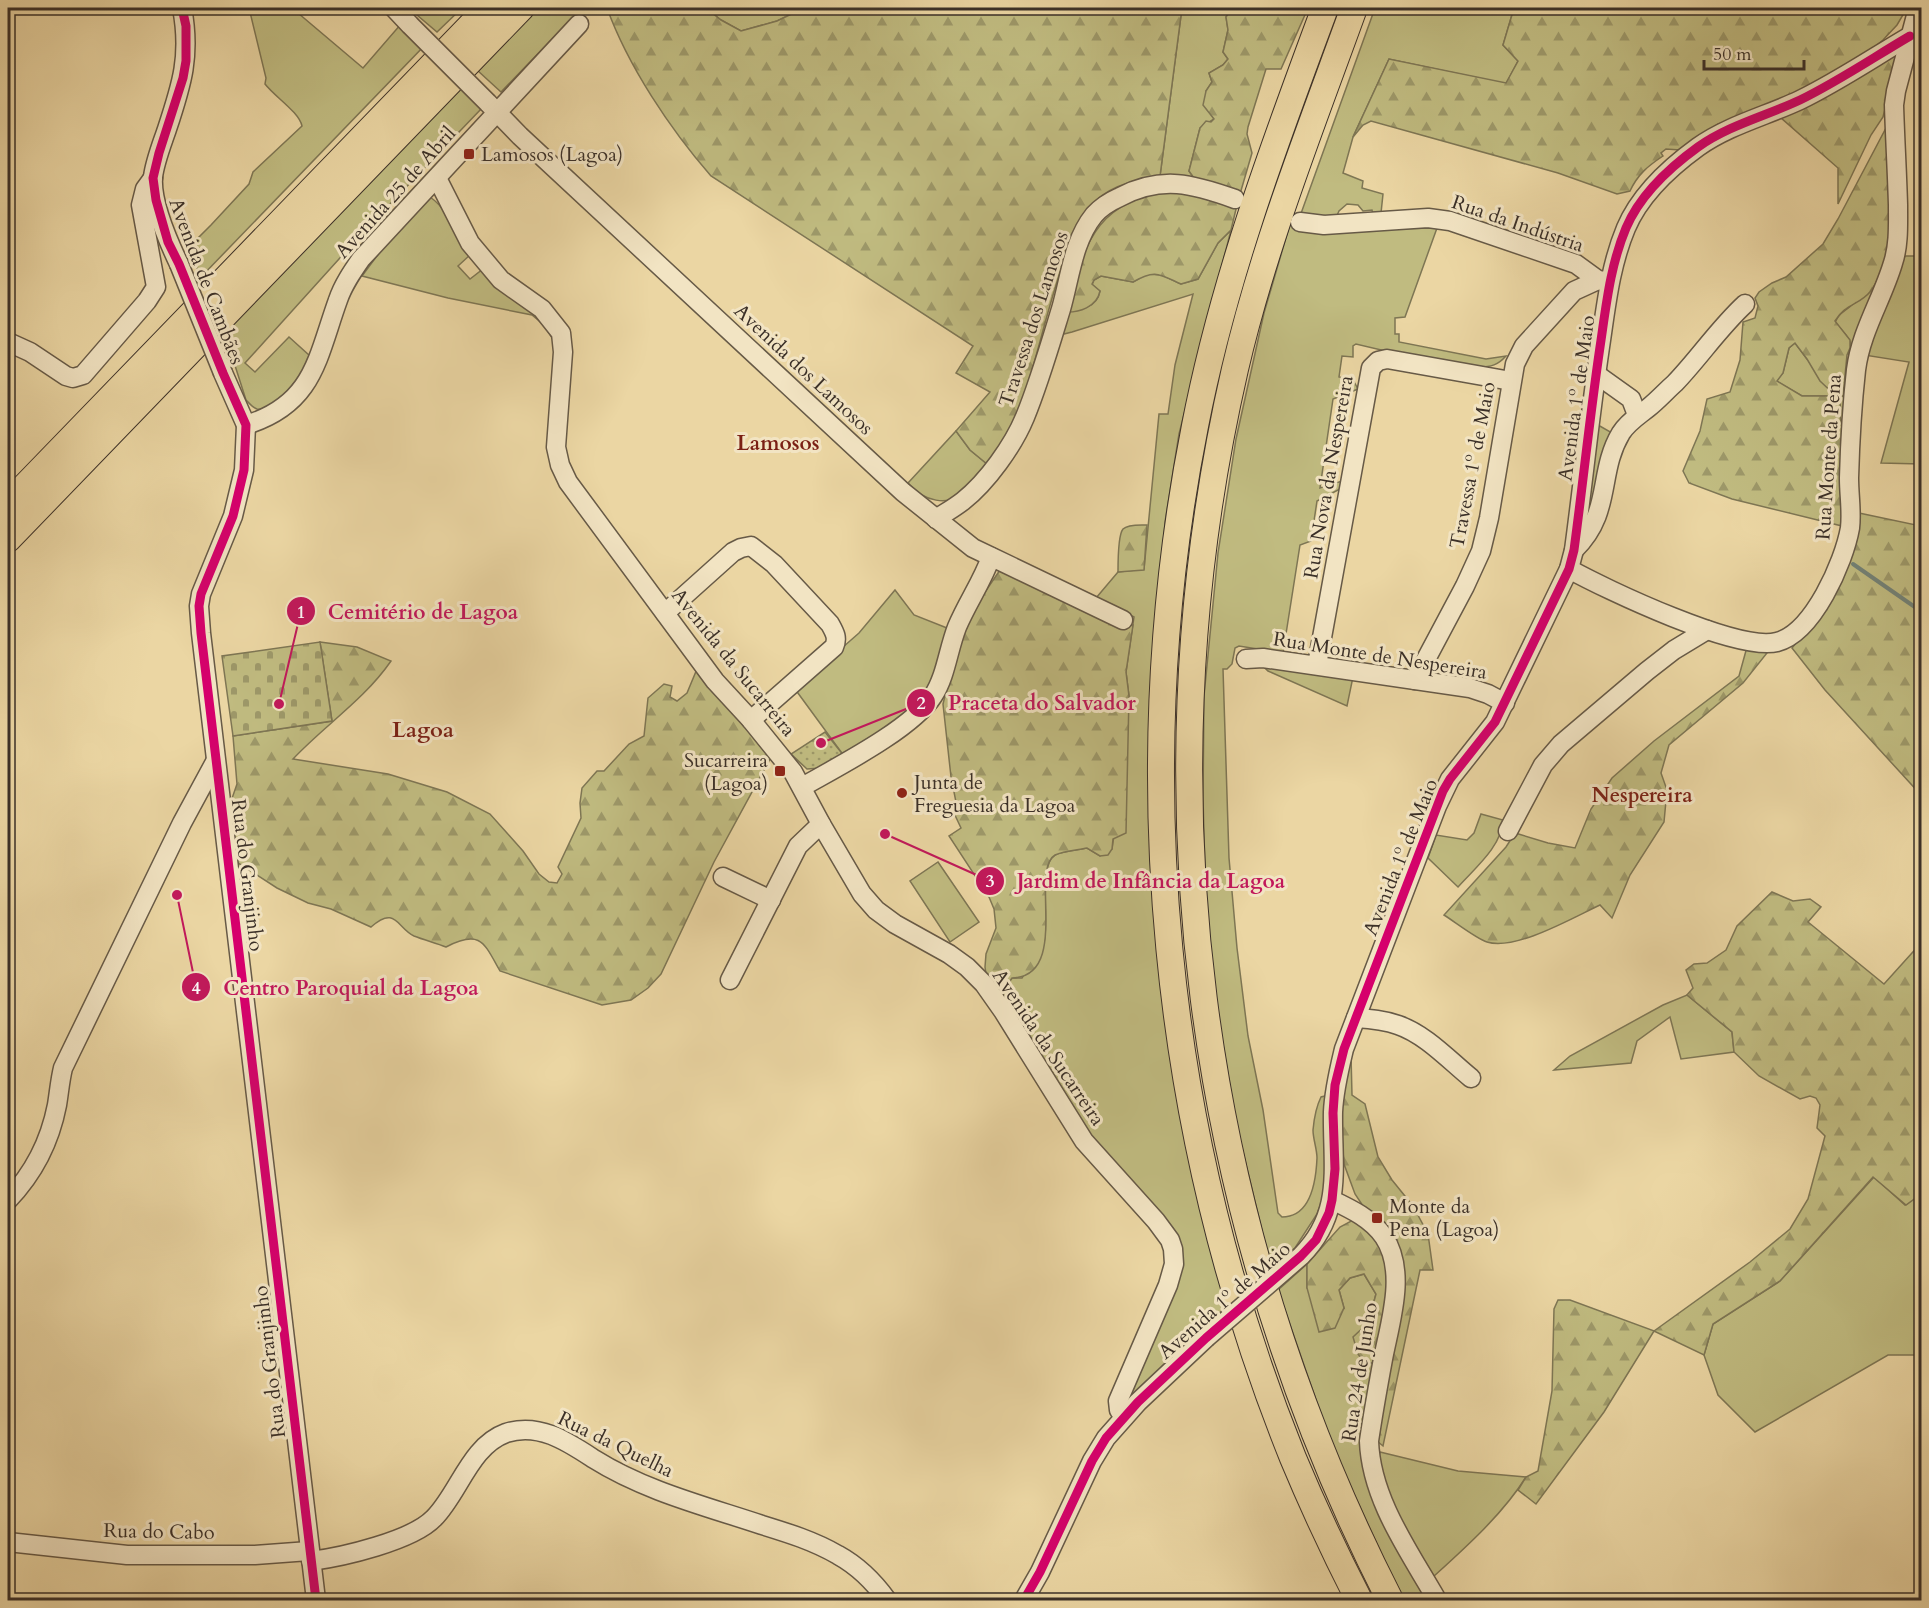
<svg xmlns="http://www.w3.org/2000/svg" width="1929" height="1608" font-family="Cardo,serif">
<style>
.grass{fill:#c0bb80;stroke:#7e7654;stroke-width:1.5}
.forest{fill:url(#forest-firs);stroke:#7e7654;stroke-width:1.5}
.cemetery{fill:url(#cemetery-stones);stroke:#7e7654;stroke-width:1.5}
.park{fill:url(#park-dots);stroke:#7e7654;stroke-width:1.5}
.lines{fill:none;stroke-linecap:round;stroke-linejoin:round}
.stream{stroke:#738277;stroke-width:4}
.minor-casing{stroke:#675a47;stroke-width:21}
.highway-casing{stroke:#3b3028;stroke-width:28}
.minor{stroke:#f2e4c3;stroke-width:18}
.highway{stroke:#ebd6a3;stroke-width:26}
.minor-bridge-casing{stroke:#675a47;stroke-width:21;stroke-linecap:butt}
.minor-bridge{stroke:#f2e4c3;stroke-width:18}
.cycleway-casing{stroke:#f2e4c3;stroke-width:13}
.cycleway{stroke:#d6006c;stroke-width:9}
.poi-dot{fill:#8f2418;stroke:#f2e4c3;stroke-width:2}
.labels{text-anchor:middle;stroke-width:6;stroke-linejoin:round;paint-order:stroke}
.poi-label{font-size:20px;fill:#3b3028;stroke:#f2e4c3;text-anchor:start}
.street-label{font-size:20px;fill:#3b3028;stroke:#f2e4c3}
.neighbourhood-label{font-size:21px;font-weight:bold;fill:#7a1f14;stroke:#f2e4c3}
.quarter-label{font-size:22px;font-weight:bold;fill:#7a1f14;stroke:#f2e4c3}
.leader{fill:none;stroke:#c2185b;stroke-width:2}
.callout-dot{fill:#c2185b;stroke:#f2e4c3;stroke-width:2}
.mark-label{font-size:18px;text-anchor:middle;font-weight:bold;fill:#fff}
.callout-label{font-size:21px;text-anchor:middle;font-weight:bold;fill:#c2185b;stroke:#f2e4c3;stroke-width:6;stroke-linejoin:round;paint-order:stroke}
</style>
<defs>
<pattern id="forest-firs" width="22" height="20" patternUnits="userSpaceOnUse" patternTransform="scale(1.5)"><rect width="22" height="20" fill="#c0bb80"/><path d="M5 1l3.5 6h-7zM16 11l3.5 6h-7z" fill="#9d9869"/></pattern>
<pattern id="cemetery-stones" width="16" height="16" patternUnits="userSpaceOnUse" patternTransform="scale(1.5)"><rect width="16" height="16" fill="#c0bb80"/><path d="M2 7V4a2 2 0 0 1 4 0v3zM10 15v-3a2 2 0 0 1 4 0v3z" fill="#9d9869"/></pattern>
<pattern id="park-dots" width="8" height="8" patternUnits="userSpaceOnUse" patternTransform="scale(1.5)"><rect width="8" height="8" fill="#c0bb80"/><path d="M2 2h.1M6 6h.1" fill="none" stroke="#9d9869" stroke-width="1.8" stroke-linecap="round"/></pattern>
</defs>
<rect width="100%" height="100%" fill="#ebd6a3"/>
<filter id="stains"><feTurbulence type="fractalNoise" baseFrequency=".00333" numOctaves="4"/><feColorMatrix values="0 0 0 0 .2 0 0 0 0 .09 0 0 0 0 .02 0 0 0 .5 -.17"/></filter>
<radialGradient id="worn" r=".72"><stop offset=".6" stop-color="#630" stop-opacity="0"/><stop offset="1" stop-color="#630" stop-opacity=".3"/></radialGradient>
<g class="grass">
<path d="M249 8H303L298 13 363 68 401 24 425 45 201 277 188 248 211 225 249 184 253 172 302 126C299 112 275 97 265 84L266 78Z"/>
<path d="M414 8H462L437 32 417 15Z"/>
<path d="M537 8H582L501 92 477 70Z"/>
<path d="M706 8H804L777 21 741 31 721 20Z"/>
<path d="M1182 8H1232L1226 17 1228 30 1223 52 1228 59 1223 65 1209 73 1212 82 1206 91 1210 112 1214 119 1200 128 1189 171 1194 178 1160 176Z"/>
<path d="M1375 8H1514L1503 45 1518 61 1506 84 1389 59 1353 137 1343 173 1363 181 1362 188 1383 194 1381 213 1373 214 1372 210 1363 211 1358 205 1347 204 1339 211 1335 220 1299 219Z"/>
<path d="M461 86 482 108 367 228 245 363 255 372 289 337 310 356C304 372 276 412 257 409 253 408 249 403 246 400L224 331Z"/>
<path d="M430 197C449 210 457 236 470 255L458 266 470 279 483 269 504 289 544 320 552 328 556 344 544 325 532 315 448 298 362 276 388 241Z"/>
<path d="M1297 222 1382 229 1437 228 1405 317 1395 318V334H1399V342L1486 359 1506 356C1498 365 1491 367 1479 367L1394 353 1356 344 1353 346V357L1342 356 1339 377 1353 380 1358 389 1333 399 1320 488 1342 481 1340 489 1317 501 1311 541 1300 545 1283 653 1239 646 1235 648 1232 664 1227 669H1223L1229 858 1237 948 1248 1036 1263 1110 1278 1213 1282 1217C1311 1217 1316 1181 1317 1158 1317 1149 1313 1139 1313 1130 1314 1119 1316 1107 1321 1097L1325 1096 1328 1180 1322 1200 1317 1214 1295 1248 1272 1272 1236 1123 1218 1014 1206 905 1203 799 1204 696 1218 553 1236 439 1264 313 1290 224Z"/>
<path d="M1231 230 1179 434 1165 522 1153 673 1150 770 1151 854 1156 923 1229 1304 1131 1398 1128 1397 1178 1238 1173 1228 1088 1135 998 989 1005 988 1012 978H1022C1028 968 1038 957 1043 947 1051 926 1037 866 1055 855 1063 851 1078 850 1087 848L1100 856 1112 849 1126 750 1129 696 1126 672 1134 617 1096 598 1118 572 1144 569 1159 414H1168L1175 365 1193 294 1072 332 1060 335 1064 312C1079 310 1097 308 1100 291L1092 285 1094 280 1101 276 1133 282 1147 274 1162 275 1181 284 1198 279 1218 243Z"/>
<path d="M1905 256H1921V464L1881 463 1909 362 1864 355Z"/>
<path d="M1887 257 1844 434 1840 417 1841 410 1829 396H1802L1776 381 1783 373 1789 348 1795 343 1807 359 1847 368C1847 360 1851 346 1850 342 1848 335 1839 328 1835 322 1842 310 1843 313 1852 305 1862 297 1881 269 1887 257Z"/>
<path d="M1598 425 1614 434 1591 517 1586 512Z"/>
<path d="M956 431 970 450 987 464C981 473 974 483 967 491 948 508 923 501 908 483Z"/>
<path d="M895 590 914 615 947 628C942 645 939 665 932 682 916 716 874 736 844 756L795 689 859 633Z"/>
<path d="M1267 665 1353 677 1347 706 1268 671 1264 667Z"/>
<path d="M1481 814 1503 820C1502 846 1475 868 1458 887L1428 858 1436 835 1467 840 1474 833Z"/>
<path d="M938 862 979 922 950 942 910 881Z"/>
<path d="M1687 995 1732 1032 1734 1052 1681 1059 1670 1017 1637 1041 1631 1063 1554 1070 1570 1056 1663 1005Z"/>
<path d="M1874 1177 1905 1205 1921 1194V1355H1888L1755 1432 1718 1395 1704 1355 1713 1324 1780 1281Z"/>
<path d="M1307 1264V1288L1344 1308 1339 1290 1350 1278 1364 1274 1376 1294 1368 1323 1377 1363 1361 1444 1364 1470 1370 1489 1428 1600H1405L1391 1575 1332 1446 1278 1290Z"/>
<path d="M1380 1452 1458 1471 1526 1477C1503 1514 1465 1548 1433 1577L1399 1518 1377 1462Z"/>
</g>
<g class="forest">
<path d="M607 8H706L721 20 741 31 777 21 804 8H1182L1160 176C1136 179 1107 186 1091 206 1075 226 1068 249 1060 273 1042 325 1033 383 1008 434 1003 445 994 454 987 464L970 450 956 431 990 392 956 373 973 346 711 176C670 129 628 66 607 8Z"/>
<path d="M1232 8H1308L1281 69H1266L1248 127 1247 134 1252 153 1240 194 1194 178 1189 171 1200 128 1206 121 1211 122 1214 119 1203 105 1206 91 1212 82 1209 73 1223 65 1228 59 1223 52 1228 30 1226 17Z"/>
<path d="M1514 8H1907L1897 25 1883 40 1862 57 1803 93 1744 118 1718 124 1704 135 1680 150 1666 149 1661 153 1663 156C1648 166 1638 174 1630 191L1617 194 1558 173 1371 121 1363 125 1353 137 1389 59 1506 83 1518 61 1503 45Z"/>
<path d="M1890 50 1898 57 1883 117 1871 135 1838 204V168L1780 117Z"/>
<path d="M1886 128C1889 178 1902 249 1870 292 1859 305 1845 304 1835 321L1850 340V348L1847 355 1843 396 1837 397 1820 381 1807 359 1795 343 1789 348 1783 373 1777 381 1802 396H1829L1840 404 1841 410 1840 417 1844 434 1842 526 1732 499 1689 483 1683 471 1700 431 1707 399 1730 392 1740 360 1743 322 1755 318 1758 306 1755 298 1759 292 1772 283 1786 277 1823 244 1838 219Z"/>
<path d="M1170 191 1191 192 1237 205 1231 230 1218 243 1198 279 1181 284C1159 274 1155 269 1133 282L1101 276 1094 280 1092 284 1100 291C1097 307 1079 313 1064 312 1086 246 1092 202 1170 191Z"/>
<path d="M1859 513 1921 526V795L1825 690 1792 648C1828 604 1856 572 1859 513Z"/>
<path d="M1147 525 1144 570 1118 572C1118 563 1118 535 1123 529 1128 524 1140 525 1147 525Z"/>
<path d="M1000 570 1126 627 1133 625 1126 672 1129 696 1126 833 1113 839 1112 849 1108 855 1100 856 1087 848C1078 850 1064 851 1055 855 1029 870 1071 976 1012 978L1005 988 998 989 986 974 985 967 986 954 996 928 994 909 989 897 949 836 961 828 953 811 957 807 951 777 943 704 949 679 970 614Z"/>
<path d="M320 642 357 647 391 661C364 700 325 725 293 759L388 774 447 792 490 814 523 851 539 874 549 882 557 883 562 874 558 867 581 818 580 803 582 788 597 771H604L629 744 644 736 648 698 664 684 672 686 670 697 677 701 687 693 697 669 771 757 714 862 661 974 648 988 631 1000 602 1005 500 971C484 943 481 929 446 947 436 943 424 940 414 936 397 928 396 905 371 927L331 909 308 903 277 888 235 861 228 810 237 784 233 736 332 721Z"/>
<path d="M1747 647 1767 653 1743 683 1669 745 1661 773 1667 790 1664 822 1630 875 1612 918 1600 905C1574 917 1516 951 1487 942 1477 939 1455 922 1444 915L1506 847 1515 833 1548 843 1575 848 1591 809 1612 778 1654 741 1739 676Z"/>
<path d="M1772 892 1793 901 1810 899 1821 907 1808 922 1884 984 1921 943V1194L1906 1205 1873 1177 1780 1281 1713 1324 1704 1355 1654 1331 1604 1412 1536 1504 1518 1490 1526 1477 1538 1471 1552 1391 1554 1309 1558 1300H1570L1654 1331 1750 1262 1790 1229 1808 1199 1825 1136 1817 1128 1820 1105 1816 1098 1810 1096 1800 1099 1759 1076 1734 1052 1732 1032 1687 995 1693 988 1686 970 1694 964 1707 963 1726 950 1737 926Z"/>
<path d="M1351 1055 1352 1095 1365 1104 1378 1157 1392 1180 1413 1206 1428 1234 1433 1270H1420L1383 1446 1377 1441 1400 1289 1377 1218 1363 1206 1355 1194 1344 1164 1341 1125 1342 1096Z"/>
<path d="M1353 1220 1373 1231 1387 1263 1388 1288 1377 1363H1364L1358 1354 1353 1337 1368 1323 1376 1294 1364 1274 1350 1278 1339 1290 1344 1308 1335 1328 1319 1332 1307 1288V1264L1340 1227Z"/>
</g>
<path class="cemetery" d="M320 642 332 721 233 736 222 656Z"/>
<path class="park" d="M825 732 844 756 821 768 807 769 791 754Z"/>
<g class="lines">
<path class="stream" d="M1853 564 1922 612"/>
<g class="minor-casing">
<g id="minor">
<path d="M394 8 410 25"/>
<path d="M488 103 520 136 903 492 973 548 1123 620"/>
<path d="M437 178 470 243 501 280 542 309 561 333 563 352 556 447 560 465 568 482 715 681 751 720 793 772 821 824 862 894 876 910 895 924 949 954 967 967 984 984 1003 1011 1084 1141 1156 1221 1170 1240 1173 1249 1174 1264 1168 1285 1118 1401 1119 1410 1124 1417"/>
<path d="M1300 222 1324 225 1428 218 1450 221 1576 264 1598 280 1605 281"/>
<path d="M179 264C168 241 151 203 153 177 155 161 162 144 167 129 182 84 191 55 182 8"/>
<path d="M8 342 30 352 66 376 73 378 83 375 147 301 156 287 141 205 145 189 153 178"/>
<path d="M223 373 246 425 244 470 233 516 201 594 199 606 201 633 316 1600"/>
<path d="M1596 374 1631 399 1637 415"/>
<path d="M246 425C314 404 317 358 338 300 343 285 352 272 361 259L579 24"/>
<path d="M936 519C945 513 954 508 963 501 987 482 1013 446 1025 417 1039 383 1050 345 1061 309 1070 278 1073 241 1094 215 1101 207 1111 201 1120 197 1162 175 1193 184 1235 199"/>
<path d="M1574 550C1613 512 1597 473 1621 433 1628 422 1638 416 1648 408 1657 401 1666 391 1675 383 1699 358 1719 328 1745 304"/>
<path d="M1569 569C1607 590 1738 652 1777 642 1813 633 1844 562 1850 528 1852 512 1849 495 1849 478 1850 442 1852 406 1856 370 1861 331 1882 300 1893 263 1899 245 1898 224 1898 205 1897 171 1895 138 1894 105L1896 91 1918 8"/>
<path d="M665 613 733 552 741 548 751 546 774 564 830 624C835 633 838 638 834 647L751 720"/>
<path d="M1246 659 1263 658 1470 688 1488 694 1505 703"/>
<path d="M1317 665 1371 368 1378 361 1387 359 1511 381"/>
<path d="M1415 680 1465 586 1481 551 1489 518 1515 364 1524 346 1574 291 1598 280"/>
<path d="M802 787C837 767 912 729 933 696 946 676 948 650 957 627 967 603 982 582 991 557"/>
<path d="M1508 831 1543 765 1561 744 1647 671 1674 650 1707 630"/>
<path d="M723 877 771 900"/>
<path d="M730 980 798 846 821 824"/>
<path d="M1356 1018C1370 1019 1384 1020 1398 1025 1425 1034 1449 1060 1471 1078"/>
<path d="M8 1200C33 1174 50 1141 57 1105 59 1093 60 1080 63 1068L182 823 215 762"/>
<path d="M1332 1200C1351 1209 1372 1219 1384 1237 1407 1272 1390 1322 1383 1359 1378 1386 1373 1414 1369 1441 1371 1499 1409 1551 1437 1600"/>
<path d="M1301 1256C1344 1213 1332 1167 1333 1112 1334 1090 1339 1070 1344 1049L1437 806 1450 779 1495 722 1569 569 1574 550C1583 483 1590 415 1600 347 1606 307 1610 266 1626 228 1640 195 1669 168 1698 147 1729 125 1766 116 1800 100 1839 81 1874 57 1910 36"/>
<path d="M8 1542 127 1555H255L309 1551"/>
<path d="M311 1561C342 1557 412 1541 434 1518 459 1493 470 1446 506 1433 539 1422 568 1442 594 1459 645 1491 705 1506 762 1525 788 1533 814 1541 838 1555 858 1566 874 1582 887 1600"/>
<path d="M1024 1600 1040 1572 1092 1461 1106 1438 1138 1402 1206 1338"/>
</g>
</g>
<g class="highway-casing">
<g id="highway">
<path d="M1325 8C1274 145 1223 281 1195 426 1127 769 1162 1133 1293 1458 1313 1506 1335 1553 1359 1600"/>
<path d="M1354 8C1311 127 1264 245 1235 369 1139 787 1196 1220 1390 1600"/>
<path d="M8 504 488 8"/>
<path d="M8 539 521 8"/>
</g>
</g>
<use href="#minor" class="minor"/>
<use href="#highway" class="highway"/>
<g class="minor-bridge-casing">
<g id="minor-bridge">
<path d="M410 25 488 103"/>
<path d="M179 264 223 373"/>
<path d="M1206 1338 1301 1256"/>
</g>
</g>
<use href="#minor-bridge" class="minor-bridge"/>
<g class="cycleway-casing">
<g id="cycleway">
<path d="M182 8 186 26V61L183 78 159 153 153 178 156 200 168 242 179 264 223 373 246 425 244 470 233 516 201 594 199 606 201 633 316 1600"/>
<path d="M1024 1600 1040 1572 1092 1461 1106 1438 1138 1402 1206 1338 1301 1256 1316 1240 1329 1213 1332 1200 1335 1169 1333 1113 1335 1085 1344 1049 1443 791 1450 779 1495 722 1569 569 1574 550C1583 483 1590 415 1600 347 1606 307 1610 266 1626 228 1640 195 1669 168 1698 147 1729 125 1766 116 1800 100 1839 81 1874 57 1910 36"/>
</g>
</g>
<use href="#cycleway" class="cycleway"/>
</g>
<g class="poi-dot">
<rect x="463" y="148" width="12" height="12" rx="3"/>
<rect x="774" y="765" width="12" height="12" rx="3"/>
<circle cx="902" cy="793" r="6"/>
<rect x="1371" y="1212" width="12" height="12" rx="3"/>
</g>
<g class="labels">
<g class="poi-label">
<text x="481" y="161">Lamosos (Lagoa)</text>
<text x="768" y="767" text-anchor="end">Sucarreira<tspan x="768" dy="23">(Lagoa)</tspan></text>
<text x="914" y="789">Junta de<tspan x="914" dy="23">Freguesia da Lagoa</tspan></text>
<text x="1389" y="1213">Monte da<tspan x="1389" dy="23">Pena (Lagoa)</tspan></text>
</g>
<g class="street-label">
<text transform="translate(395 192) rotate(-48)" y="7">Avenida 25 de Abril</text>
<text transform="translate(1518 223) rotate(19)" y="7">Rua da Indústria</text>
<text transform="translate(207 281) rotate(69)" y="7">Avenida de Cambães</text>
<text transform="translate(1033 319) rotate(-72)" y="7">Travessa dos Lamosos</text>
<text transform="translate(804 369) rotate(43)" y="7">Avenida dos Lamosos</text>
<text transform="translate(1576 398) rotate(-82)" y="7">Avenida 1º de Maio</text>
<text transform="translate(1828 457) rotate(-86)" y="7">Rua Monte da Pena</text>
<text transform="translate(1472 465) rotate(-79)" y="7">Travessa 1º de Maio</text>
<text transform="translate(1328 477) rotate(-80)" y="7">Rua Nova da Nespereira</text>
<text transform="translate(1380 655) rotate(9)" y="7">Rua Monte de Nespereira</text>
<text transform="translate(734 662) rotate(51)" y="7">Avenida da Sucarreira</text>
<text transform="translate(1400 857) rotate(-68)" y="7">Avenida 1º de Maio</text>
<text transform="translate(248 875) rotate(83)" y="7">Rua do Granjinho</text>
<text transform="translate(1049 1047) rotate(56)" y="7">Avenida da Sucarreira</text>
<text transform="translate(1224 1300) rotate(-41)" y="7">Avenida 1º de Maio</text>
<text transform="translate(269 1362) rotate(-97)" y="7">Rua do Granjinho</text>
<text transform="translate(1359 1372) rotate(-81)" y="7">Rua 24 de Junho</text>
<text transform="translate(616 1444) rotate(26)" y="7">Rua da Quelha</text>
<text transform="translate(159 1531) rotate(1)" y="7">Rua do Cabo</text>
</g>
<g class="neighbourhood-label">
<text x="778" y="450">Lamosos</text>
<text x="1642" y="802">Nespereira</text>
</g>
<g class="quarter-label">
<text x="423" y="737">Lagoa</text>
</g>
</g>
<path class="leader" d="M279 704L301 611M821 743L921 703M885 834L990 881M177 895L196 987"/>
<g class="callout-dot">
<circle cx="279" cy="704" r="6"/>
<circle cx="821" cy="743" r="6"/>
<circle cx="885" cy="834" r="6"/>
<circle cx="177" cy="895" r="6"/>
<circle cx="301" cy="611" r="15"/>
<circle cx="921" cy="703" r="15"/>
<circle cx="990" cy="881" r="15"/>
<circle cx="196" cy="987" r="15"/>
</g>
<g class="mark-label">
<text x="301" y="618">1</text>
<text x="921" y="709">2</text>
<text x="990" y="887">3</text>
<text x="196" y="994">4</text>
</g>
<g class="callout-label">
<text x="423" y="619">Cemitério de Lagoa</text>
<text x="1042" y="710">Praceta do Salvador</text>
<text x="1151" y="888">Jardim de Infância da Lagoa</text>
<text x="351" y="995">Centro Paroquial da Lagoa</text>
</g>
<rect width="1929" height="1608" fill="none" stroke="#ebd6a3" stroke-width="30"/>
<rect x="9" y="9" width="1911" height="1590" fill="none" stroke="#3b3028" stroke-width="3"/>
<rect x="15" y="15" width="1899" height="1578" fill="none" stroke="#3b3028" stroke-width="1.5"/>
<path d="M1704 60v9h100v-9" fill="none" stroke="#3b3028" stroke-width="3"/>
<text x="1713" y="60" font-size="18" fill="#3b3028" stroke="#f2e4c3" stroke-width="4.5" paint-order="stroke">50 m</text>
<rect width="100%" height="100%" filter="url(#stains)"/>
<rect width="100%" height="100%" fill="url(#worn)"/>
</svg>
